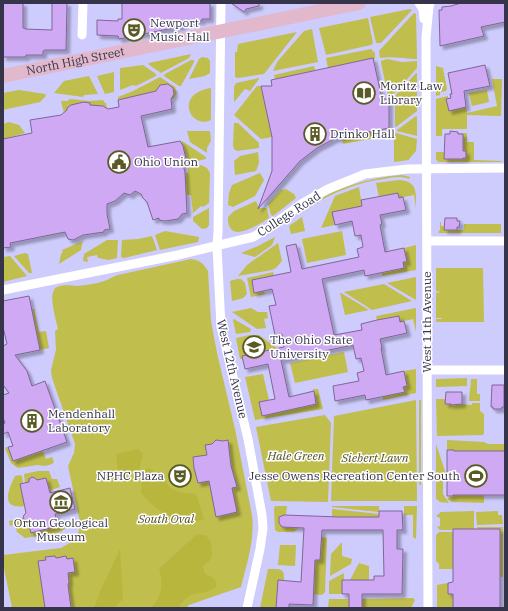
<svg xmlns="http://www.w3.org/2000/svg" width="508" height="611" font-family="'IBM Plex Serif',serif">
<style>
.built{fill:#cecbfd}
.green{fill:#c0be4c}
.forest{fill:#b8b63d}
.building{fill:#d0a9f4;stroke:#7f6695;filter:url(#shadow)}
.lines{fill:none;stroke-linecap:round;stroke-linejoin:round}
.street{stroke:#fff;stroke-width:9}
.primary{stroke:#e2b8cd;stroke-width:14}
.labels{text-anchor:middle;stroke-width:3;stroke-linejoin:round;paint-order:stroke}
.poi-label{font-size:12px;fill:#35344a;stroke:#fefefe;text-anchor:start}
.street-label{font-size:12px;fill:#35344a;stroke:#fefefe}
.park-label{font-size:12px;font-style:italic;fill:#4f4f1f;stroke:#fefefe}
</style>
<defs>
<filter id="shadow"><feDropShadow dx="3.5" dy="3.5" stdDeviation="1" flood-color="#0004"/></filter>
</defs>
<rect width="100%" height="100%" fill="#dbd9fb"/>
<rect class="built" x="3" y="3" width="502" height="605"/>
<g class="green">
<path d="M410 9 412 10 381 43H376L370 17Z"/>
<path d="M414 13 416 14 417 59C405 59 392 56 380 58L379 51Z"/>
<path d="M368 18 373 43 371 45 326 55 319 28Z"/>
<path d="M312 29 318 62 273 71 277 62 304 31Z"/>
<path d="M297 32 264 74 238 78 235 77V52H237L238 44Z"/>
<path d="M371 49 375 53V59L373 60V58L328 68 326 58Z"/>
<path d="M191 54 189 58 161 73 148 64 149 63Z"/>
<path d="M202 57 208 58 210 61V73L205 76 189 79 199 59Z"/>
<path d="M387 59 402 62 417 61V68L393 95H388L381 63V61Z"/>
<path d="M191 60H194V62L181 86H179L164 76 165 74Z"/>
<path d="M143 65 156 74V76L136 86 133 85 120 90V68Z"/>
<path d="M314 66 315 70 275 79 274 75Z"/>
<path d="M436 66 443 68 447 89 446 91 440 92V95L436 96Z"/>
<path d="M114 72V92L105 94 97 76Z"/>
<path d="M416 73H417V111L396 127 395 126V96Z"/>
<path d="M89 76 98 94 84 95 83 97 54 93 64 81Z"/>
<path d="M160 77 175 87 177 93 173 99H170L174 94 173 88 167 84 160 85 156 92 118 100V97L133 91Z"/>
<path d="M259 78V79L250 91 245 89 234 102V87L236 83Z"/>
<path d="M492 79H502L501 116 467 115V129H442V136H436V99L448 96V98L446 99 449 111 466 107 467 113 497 106Z"/>
<path d="M257 86H261L272 137 261 139 234 115Z"/>
<path d="M211 88V120C191 130 173 94 211 88Z"/>
<path d="M19 90 45 94 46 96 40 102 3 110V93Z"/>
<path d="M487 90 489 102 472 106 469 93Z"/>
<path d="M71 99 89 101 103 100 105 103H106L107 109H105L103 106 71 105 67 108V110L64 113 61 101H68V100Z"/>
<path d="M416 116 417 117V136L397 131V130Z"/>
<path d="M9 122 19 125 25 133 3 139V124Z"/>
<path d="M234 123H238L259 143V148L237 151 234 149 233 146Z"/>
<path d="M187 131H210L211 141 207 148V153L190 142Z"/>
<path d="M374 131 375 138 343 144 342 137Z"/>
<path d="M396 133 417 139 416 151 409 159V160L394 162V134Z"/>
<path d="M458 133H467V142H474V160L501 161V162H438L436 159V152H445L463 159 465 158V151H463V134Z"/>
<path d="M181 141H182L206 157V159L183 164C187 157 184 149 181 141Z"/>
<path d="M258 152 259 163 256 171 235 175 234 161 240 156Z"/>
<path d="M201 165 207 168 210 173 209 203 203 207 201 206 193 213 191 195H186L185 173H188V168Z"/>
<path d="M260 173 264 180 255 196 233 207 228 205 229 193 232 185Z"/>
<path d="M402 175 410 177 409 179C401 176 393 177 384 179 358 182 334 192 311 206V204C340 186 369 178 402 175Z"/>
<path d="M399 180C418 181 416 193 416 208L414 195 399 198 398 193 379 197 376 183Z"/>
<path d="M359 187 362 206 333 212 335 225 321 228 335 196Z"/>
<path d="M286 189 294 194 296 198 273 216 271 215 268 204 281 190Z"/>
<path d="M256 201 259 208H267L269 218C258 225 227 246 228 217L234 211Z"/>
<path d="M209 208V225L207 228 202 229 193 221V217Z"/>
<path d="M302 217 305 231 291 234 289 226Z"/>
<path d="M440 222H441V226H444V230H464V224H501V233H439L438 232 440 230Z"/>
<path d="M165 231 199 237 198 242 160 250 155 235Z"/>
<path d="M342 231 346 255 307 263 302 239Z"/>
<path d="M152 236 157 250 124 258 121 257 122 240 138 239Z"/>
<path d="M275 237 272 245 255 257 241 253 258 246Z"/>
<path d="M107 240H118L117 258 109 260 98 258 97 255 87 257 88 262 83 261 84 254Z"/>
<path d="M83 241 81 250 59 264 61 254 63 252 62 250Z"/>
<path d="M278 243 282 261 276 268 272 270 238 276 247 265Z"/>
<path d="M416 245V270L382 276V273L404 268 403 262 407 261 404 248Z"/>
<path d="M25 253 28 254 32 273H29L14 256Z"/>
<path d="M10 256 27 276 3 282V257Z"/>
<path d="M191 259C200 260 203 263 208 271L211 321 217 353 235 429 252 515C255 539 247 563 241 587L189 605 186 608H12L3 563V555L61 548 73 541 79 531 80 522 68 466 74 453 75 444 52 378 51 370 56 350 55 331 58 329C56 319 49 298 54 290 58 283 71 286 77 286 86 285 96 284 104 281 109 280 113 276 118 275Z"/>
<path d="M436 268H483L484 322H436V319H441L442 318H436V293L441 292 436 291Z"/>
<path d="M273 272 274 276 252 280 254 293 264 291 265 294 251 297 247 278Z"/>
<path d="M416 277V300L387 283Z"/>
<path d="M237 279H241L245 283 247 294 243 298 232 301 230 281Z"/>
<path d="M384 284 412 301 372 310 344 292Z"/>
<path d="M340 293H341L369 310 345 315Z"/>
<path d="M251 308 258 312H267L268 318 264 319 266 328 257 329 232 312Z"/>
<path d="M416 308V332L413 319 400 322 399 316 377 320 376 316Z"/>
<path d="M32 309H34L39 332 46 331 49 348 40 350Z"/>
<path d="M234 319 251 329 250 332 236 334 233 320Z"/>
<path d="M250 335H259L277 348 242 356 243 359H240L236 338Z"/>
<path d="M344 352 348 372 295 383 290 363Z"/>
<path d="M416 369V393L383 400 382 396 404 392 403 387 407 386 404 371Z"/>
<path d="M263 374 269 400 259 403 262 416 316 404 313 389H318L323 409 255 420 245 377Z"/>
<path d="M467 378V386L436 387V379Z"/>
<path d="M471 379H477V394H480V401H469C469 393 471 387 471 379Z"/>
<path d="M436 399H445V404H451V405L462 404 472 405V403H480V411L484 414V433L483 435 437 436Z"/>
<path d="M416 400 417 501H331L334 416Z"/>
<rect x="419" y="400" width="2" height="85"/>
<path d="M325 415 331 423 328 502 271 501 256 427Z"/>
<path d="M447 440 484 442 488 444H505V451H454L453 450H447Z"/>
<path d="M436 444 446 474V477H436Z"/>
<path d="M8 447 14 461 43 451 46 459 52 457 54 462 52 464 45 466 37 465 18 468 11 463 5 448Z"/>
<path d="M38 471H49L52 479H57L60 487 51 490V492L50 493 46 478 37 480 35 478 32 477 29 479V482L25 483 24 474Z"/>
<path d="M20 475 22 476 23 483 20 484 25 506C0 510 8 490 15 476Z"/>
<path d="M436 481H443V494L449 503 440 502 436 499Z"/>
<path d="M453 495H484V503L452 502 447 499 449 497H453Z"/>
<path d="M275 506H287L286 515 279 517V523L283 527 299 528 294 532H278L275 530 274 509Z"/>
<path d="M332 506H379V512L332 507Z"/>
<path d="M404 506H417L416 539 413 537V515H404Z"/>
<path d="M332 509 379 514V517H332Z"/>
<path d="M474 511V530H440L437 527 440 526V518L436 516 441 512Z"/>
<path d="M498 511V515H502L503 524 477 525 476 512Z"/>
<path d="M23 518 24 520 28 521 31 533 65 525V529L58 533 25 538 17 532 15 524 10 526 9 521Z"/>
<path d="M477 527H503V577H500V529H477Z"/>
<path d="M439 532H453V569H439V564L436 561V535Z"/>
<path d="M321 537 327 538 325 592 322 595 313 594 315 560H320Z"/>
<path d="M342 542V556L352 559 351 564 330 576 331 554Z"/>
<path d="M280 545H296L295 566 278 565Z"/>
<path d="M359 563 369 566V580H350Z"/>
<path d="M268 569C279 569 285 567 284 580H278L276 608H260Z"/>
<path d="M344 573V580H342V594H329V581Z"/>
<path d="M448 583V593L453 594V608H437V585Z"/>
<path d="M413 598 415 600 411 608H362V599Z"/>
<path d="M329 599H349V608H328Z"/>
</g>
<g class="forest">
<path d="M138 449 143 454 139 470 136 472 127 470 121 472 118 470 116 454Z"/>
<path d="M148 468 164 477C167 492 183 493 196 494L204 519 198 521 189 519 182 523C164 513 155 509 141 493 144 482 137 476 148 468Z"/>
<path d="M197 534C200 535 203 534 206 536 212 540 214 553 210 560 209 562 205 564 203 566L204 572 206 575C212 576 215 578 217 584L215 588C197 598 193 586 178 608H151C162 597 164 583 159 569Z"/>
<path d="M120 549 123 599 113 608H94L100 592Z"/>
</g>
<g class="building">
<path d="M3 3H23V28H25V29L52 30V3H67L66 50H45L43 51V55H26V57H3Z"/>
<path d="M122 3H210V19H202V21H193V22H183V26L119 39 118 36 97 35V20L118 21V19H122Z"/>
<path d="M231 3H259V6L246 9 244 12Z"/>
<path d="M461 3H505V22L481 27 484 36 440 46 439 10H442V7L451 6Z"/>
<path d="M373 58 382 99H389V128L334 139 317 148 300 161 258 209 272 171V137L261 86H272L271 80Z"/>
<path d="M485 65 490 86 464 91 466 107 449 111 446 99 451 98 450 94H452L448 73Z"/>
<path d="M168 84 173 88 174 94 171 99 172 109 141 116 148 147 180 141 183 146 186 159 183 164 185 173 187 213 182 214 178 219 165 221 159 220V218L153 220 147 202 143 198 141 194 135 191 130 195 124 193 115 201 107 204V214L110 229 104 230V232L83 235 73 240 68 239 65 232 10 243 11 247 3 248V139L32 133 30 120 61 115 67 110V108L71 105 84 102 90 103V105L103 106 108 109 119 107 118 100 156 91 160 85Z"/>
<path d="M450 131 458 132V134H463V151H466V158H463V159H444L445 134H450Z"/>
<path d="M398 193 399 198 403 197 406 210 380 215 382 224 380 225 385 252 404 248 407 262H403L404 268 365 276 364 270 322 279 334 335 362 330 361 324 377 320 399 316 400 322 404 321 407 333 380 339 382 348H381L386 375 404 371 407 386 403 387 405 392 366 400 365 395 335 401 333 386 359 381 357 373 364 371 361 358 356 359 353 345 281 360 289 397 314 391 316 404 262 416 259 402 275 399 268 364 245 369 242 356 284 347 282 334 275 335 269 306 276 305 272 289 254 293 252 280 291 272 286 246 296 244 302 269 359 257 357 249 363 247 361 235 355 236 352 221 335 225 332 212 362 206 361 200Z"/>
<path d="M445 218H457V221H460L459 227H457V230H444Z"/>
<path d="M29 296 40 350 15 355 27 371 32 386 45 381 67 442 13 461 8 447 13 446 8 432 3 434V424L5 423 3 418V395L9 393 3 385V346L7 344 3 327V301Z"/>
<path d="M492 385H504V407H502L501 409H493V407H491Z"/>
<path d="M446 392H462V404L451 405V404H445Z"/>
<path d="M216 440 223 441 228 440 231 466 237 487 232 488 237 512 216 517 209 481 198 483 194 468 193 457 207 455 205 445 212 444Z"/>
<path d="M447 450H454V451H505V495H453V496H447Z"/>
<path d="M32 477 35 478 37 480 46 478 50 493 70 488 75 509 55 514 58 526 31 533 28 522 23 518 24 515 26 513 20 484 29 482V479Z"/>
<path d="M379 511H402L403 530H397V549H403L402 594H362V608H349V594H342V580H374V576H384L383 530H322L320 560H315L313 605 289 604V608H276L278 580 301 582 304 528 282 527 279 523V517L284 515 340 517H379Z"/>
<path d="M453 529H500V608H453V594H448V583L453 582Z"/>
<path d="M55 556 56 558 66 556 67 559 73 558 75 572 68 573 69 582 68 585 71 608H45L38 561 46 560 45 557Z"/>
</g>
<g class="lines">
<g class="street">
<path d="M221 3 218 232 217 246 221 327 248 439 262 515 263 528 260 549 247 608"/>
<path d="M419 3 423 9 424 19"/>
<path d="M82 35 83 3"/>
<path d="M427 241H505"/>
<path d="M3 290 178 255 253 237 270 227 303 203 328 189 365 174 407 169 505 168"/>
<path d="M427 370H505"/>
<path d="M428 608 426 37 429 7 430 3"/>
</g>
<path class="primary" id="s1" d="M3 76 359 3"/>
</g>
<defs>
<g id="theatre-ring" transform="scale(1.15)"><circle r="9.5" fill="#fefefe" stroke="#5a5a26" stroke-width="1.5"/><path d="M-5-5.5Q0-4 5-5.5V0Q5 5 0 6Q-5 5-5 0ZM-3.3-2.5H-1v1.5H-3.3ZM1-2.5H3.3v1.5H1ZM-2.8 1Q0 5.5 2.8 1Z" fill="#5a5a26"/></g>
<g id="library-ring" transform="scale(1.15)"><circle r="9.5" fill="#fefefe" stroke="#5a5a26" stroke-width="1.5"/><path d="M-6-4Q-3-5.5-.7-3.5V5Q-3 3-6 4ZM6-4Q3-5.5 .7-3.5V5Q3 3 6 4Z" fill="#5a5a26"/></g>
<g id="building-ring" transform="scale(1.15)"><circle r="9.5" fill="#fefefe" stroke="#5a5a26" stroke-width="1.5"/><path d="M-4-6H4V6H1V3H-1V6H-4ZM-2.5-4.3h1.7v1.8h-1.7ZM.8-4.3h1.7v1.8H.8ZM-2.5-1h1.7V.8h-1.7ZM.8-1h1.7V.8H.8Z" fill="#5a5a26"/></g>
<g id="civic-ring" transform="scale(1.15)"><circle r="9.5" fill="#fefefe" stroke="#5a5a26" stroke-width="1.5"/><path d="M-.6-6.5H3V-4.5H.6V-3L4-1V1h2V6H-6V1h2V-1L-.6-3ZM-1.2 2.5V6h2.4V2.5Z" fill="#5a5a26"/></g>
<g id="university-ring" transform="scale(1.15)"><circle r="9.5" fill="#fefefe" stroke="#5a5a26" stroke-width="1.5"/><path d="M0-5L7-2L0 1L-7-2ZM-4 1L0 2.5L4 1V4Q0 6-4 4Z" fill="#5a5a26"/></g>
<g id="stadium-ring" transform="scale(1.15)"><circle r="9.5" fill="#fefefe" stroke="#5a5a26" stroke-width="1.5"/><path d="M0-5a6.5 5 0 1 0 0 10a6.5 5 0 1 0 0-10ZM-3.5-1.8h7v3.6h-7Z" fill="#5a5a26"/></g>
<g id="museum-ring" transform="scale(1.15)"><circle r="9.5" fill="#fefefe" stroke="#5a5a26" stroke-width="1.5"/><path d="M0-6L6-3V-2H-6V-3ZM-5-1h2V3h-2ZM-1-1h2V3h-2ZM3-1h2V3H3ZM-6 4H6V6H-6Z" fill="#5a5a26"/></g>
</defs>
<g fill-rule="evenodd">
<use href="#theatre-ring" x="134" y="30"/>
<use href="#library-ring" x="364" y="93"/>
<use href="#building-ring" x="315" y="134"/>
<use href="#civic-ring" x="119" y="162"/>
<use href="#university-ring" x="254" y="347"/>
<use href="#building-ring" x="32" y="421"/>
<use href="#theatre-ring" x="180" y="476"/>
<use href="#stadium-ring" x="476" y="476"/>
<use href="#museum-ring" x="61" y="502"/>
</g>
<g class="labels">
<g class="poi-label">
<text x="150" y="27">Newport<tspan x="150" dy="14">Music Hall</tspan></text>
<text x="380" y="90">Moritz Law<tspan x="380" dy="14">Library</tspan></text>
<text x="330" y="138">Drinko Hall</text>
<text x="134" y="166">Ohio Union</text>
<text x="270" y="344">The Ohio State<tspan x="270" dy="14">University</tspan></text>
<text x="48" y="418">Mendenhall<tspan x="48" dy="14">Laboratory</tspan></text>
<text x="164" y="480" text-anchor="end">NPHC Plaza</text>
<text x="460" y="480" text-anchor="end">Jesse Owens Recreation Center South</text>
<text x="61" y="527" text-anchor="middle">Orton Geological<tspan x="61" dy="14">Museum</tspan></text>
</g>
<g class="street-label">
<text dy="4" stroke="none"><textPath href="#s1" startOffset="74">North High Street</textPath></text>
<text transform="translate(289 214) rotate(-33)" y="4">College Road</text>
<text transform="translate(427 322) rotate(-90)" y="4">West 11th Avenue</text>
<text transform="translate(232 369) rotate(77)" y="4">West 12th Avenue</text>
</g>
<g class="park-label">
<text x="296" y="460">Hale Green</text>
<text x="375" y="462">Siebert Lawn</text>
<text x="166" y="523">South Oval</text>
</g>
</g>
<rect width="508" height="611" fill="none" stroke="#35344a" stroke-width="8"/>
</svg>
